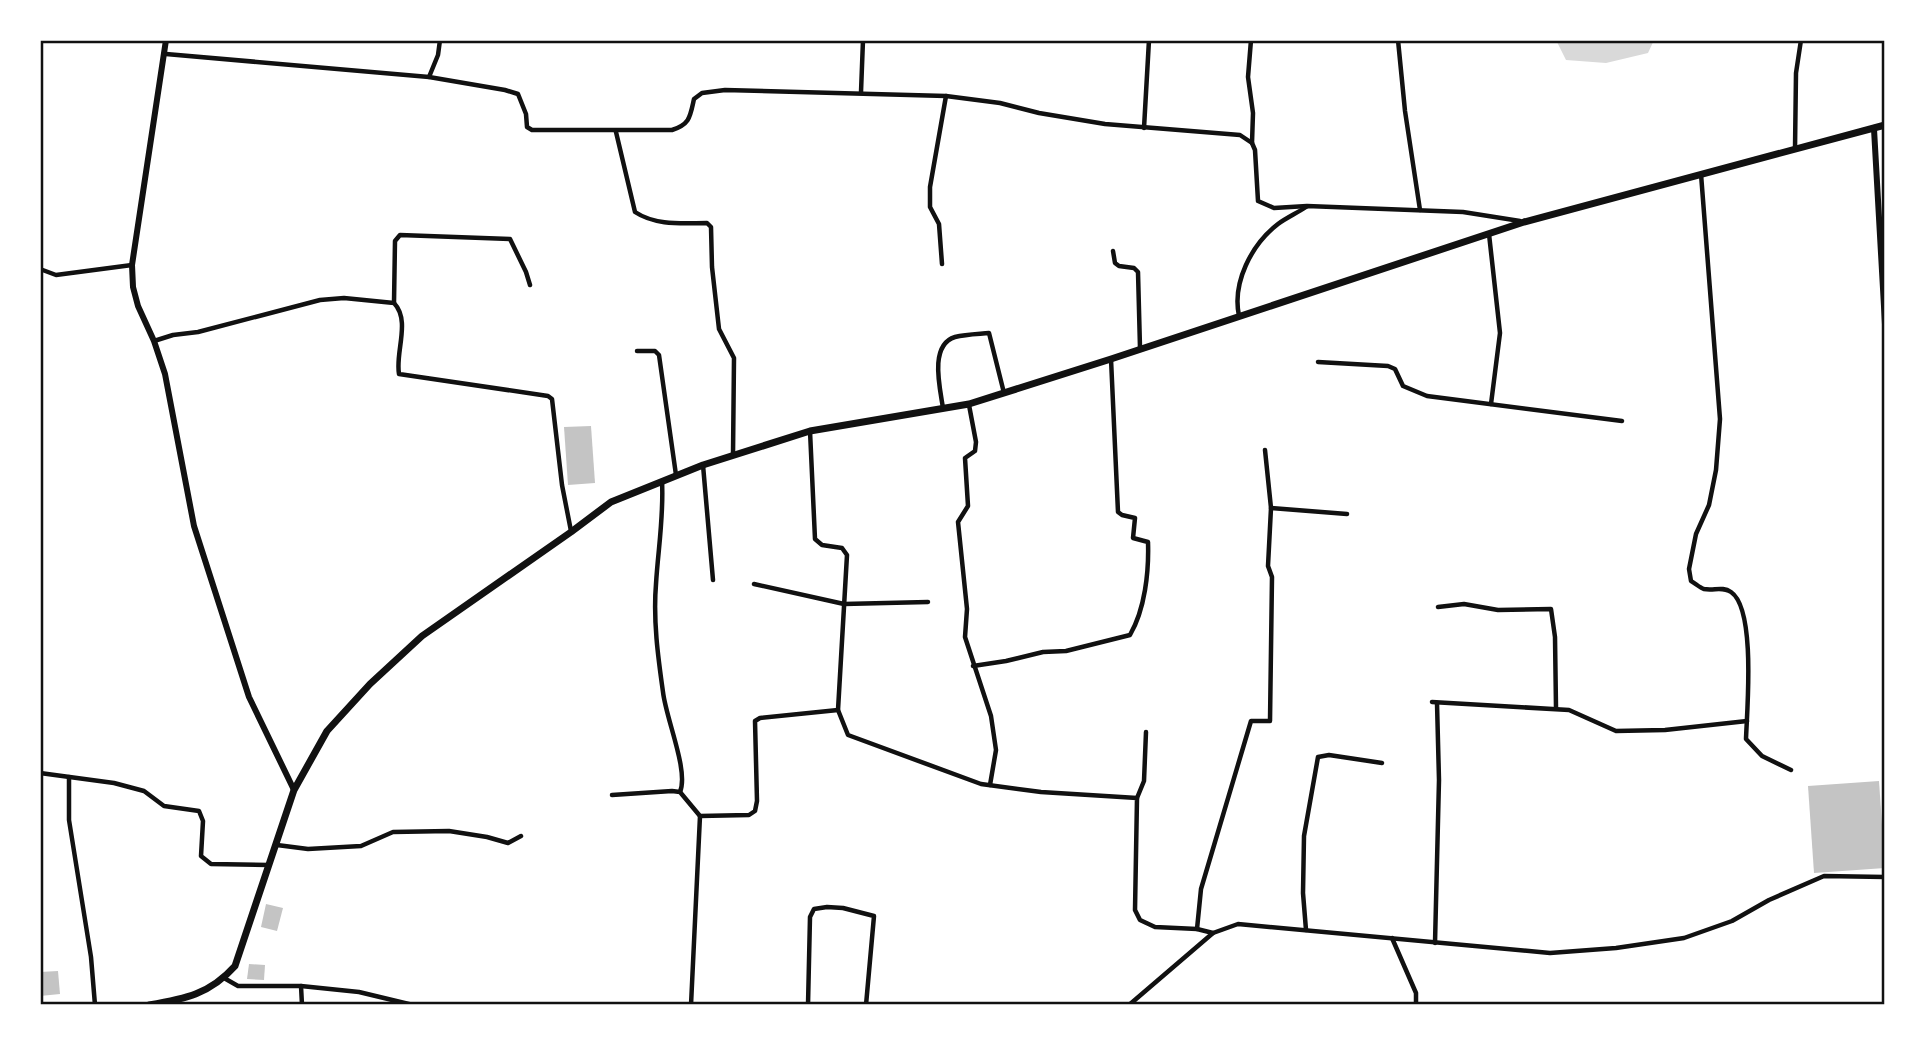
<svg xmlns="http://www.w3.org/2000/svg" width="1925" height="1045" font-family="'PT Sans Narrow',sans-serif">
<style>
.water{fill:#d9d9d9}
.building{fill:#c4c4c4}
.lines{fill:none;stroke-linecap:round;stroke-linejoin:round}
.minor{stroke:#111;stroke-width:4.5}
.secondary{stroke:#111;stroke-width:6}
.primary{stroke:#111;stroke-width:7}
.neatline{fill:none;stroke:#111;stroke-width:2.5}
</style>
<rect width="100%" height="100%" fill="#fff"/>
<path class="water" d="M1556 40H1654L1648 53 1606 63 1566 60Z"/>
<g class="building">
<path d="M591 426 595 483 568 485 564 427Z"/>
<path d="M1879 781 1885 868 1814 873 1808 786Z"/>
<path d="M266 904 283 908 277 931 261 927Z"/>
<path d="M249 964 265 965 264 980 247 979Z"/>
<path d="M58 971 60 994 40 996V972Z"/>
</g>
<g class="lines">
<g class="minor">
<path d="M1251 40 1248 77 1253 113 1252 143"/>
<path d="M1398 40 1405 111 1420 210"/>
<path d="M166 54 429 77 505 90 518 94 526 114 527 127 532 130H672C690 124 690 117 694 99L702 93 725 90 946 96 1000 103 1039 113 1105 124 1240 135 1252 143 1255 150 1258 201 1274 208 1307 206 1463 212 1520 221"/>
<path d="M429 77 438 55 440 40"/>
<path d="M861 92 863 40"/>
<path d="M1144 128 1149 40"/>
<path d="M616 132 635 212C656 226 683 223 707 223L711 227 712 267 719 329 734 358 733 455"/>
<path d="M1795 149 1796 73 1801 40"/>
<path d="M1701 174 1720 419 1716 470 1709 505 1696 534 1689 569 1691 581C1695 583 1700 588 1704 589 1714 591 1722 586 1731 592 1756 609 1747 709 1746 739L1762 756 1791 770"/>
<path d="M1489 234 1500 333 1491 404"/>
<path d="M1113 251 1115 263 1119 266 1134 268 1138 272 1140 348"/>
<path d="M942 264 939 224 930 207V187L946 96"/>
<path d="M40 269 56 275 132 265"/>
<path d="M394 303 395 241 400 235 510 239 526 272 530 285"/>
<path d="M1239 316C1232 283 1251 245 1278 224 1286 218 1297 213 1306 207"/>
<path d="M154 341 173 335 198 332 320 300 344 298 394 303C411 321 395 352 399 374L548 396 552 399 562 485 571 531"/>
<path d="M637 351H655L659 355 676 475"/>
<path d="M1318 362 1388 366 1395 369 1403 386 1427 396 1622 421"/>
<path d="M969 405 976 442 975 451 965 458 968 506 958 522 967 609 965 637 991 716 996 750 990 785"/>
<path d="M943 408C940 388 929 345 955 337 966 334 978 334 989 333L1004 393"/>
<path d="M810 431 815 539 822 545 842 548 847 555 838 710 848 735 981 784 1041 792 1137 798 1135 910 1140 920 1155 927 1197 929 1213 933"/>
<path d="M703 465 713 580"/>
<path d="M662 481C664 516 658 550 656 584 653 620 658 657 663 692 666 719 689 771 680 792"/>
<path d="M1271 508 1347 514"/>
<path d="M754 584 844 604 928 602"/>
<path d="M1438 607 1464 604 1498 610 1551 609 1555 637 1556 708"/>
<path d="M973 666 1006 661 1043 652 1066 651 1130 635C1145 609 1149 572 1148 542L1133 538 1135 518 1122 515 1118 512 1111 359"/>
<path d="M1432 702 1569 710 1616 731 1665 730 1747 721"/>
<path d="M40 773 114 783 144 791 164 806 199 811 203 821 201 856 211 864 269 865"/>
<path d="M69 777V820L91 957 95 1005"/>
<path d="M612 795 672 791 680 792 700 816 749 815 755 811 757 801 755 721 760 718 838 710"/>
<path d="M1137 798 1144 781 1146 732"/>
<path d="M277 845 308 849 361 846 393 832 449 831 487 837 508 843 521 836"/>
<path d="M1197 929 1201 889 1251 721H1270L1272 577 1268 566 1271 508 1265 450"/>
<path d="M1306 930 1303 893 1304 836 1318 757 1329 755 1382 763"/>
<path d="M1392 938 1416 993V1005"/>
<path d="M1435 943 1439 780 1437 703"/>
<path d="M224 978 238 986H301L359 992 413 1005"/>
<path d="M301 986 302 1005"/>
<path d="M691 1005 700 816"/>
<path d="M808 1005 810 917 814 909 827 907 843 908 874 916 866 1005"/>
<path d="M1129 1005 1213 933 1238 924 1550 953 1616 948 1684 938 1732 921 1769 900 1824 876 1885 877"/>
</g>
<g class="secondary">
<path d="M166 40 132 265 133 287 138 306 154 341 165 374 194 526 249 697 294 790"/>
<path d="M1874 129 1885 324"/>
</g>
<path class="primary" d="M149 1005C185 999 210 994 235 966L294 790 327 731 370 684 422 636 571 532 611 502 703 465 810 431 969 404 1111 359 1524 222 1885 125"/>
</g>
<rect width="1925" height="1045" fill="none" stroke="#ffffff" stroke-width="84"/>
<rect x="42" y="42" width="1841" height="961" class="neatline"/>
</svg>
